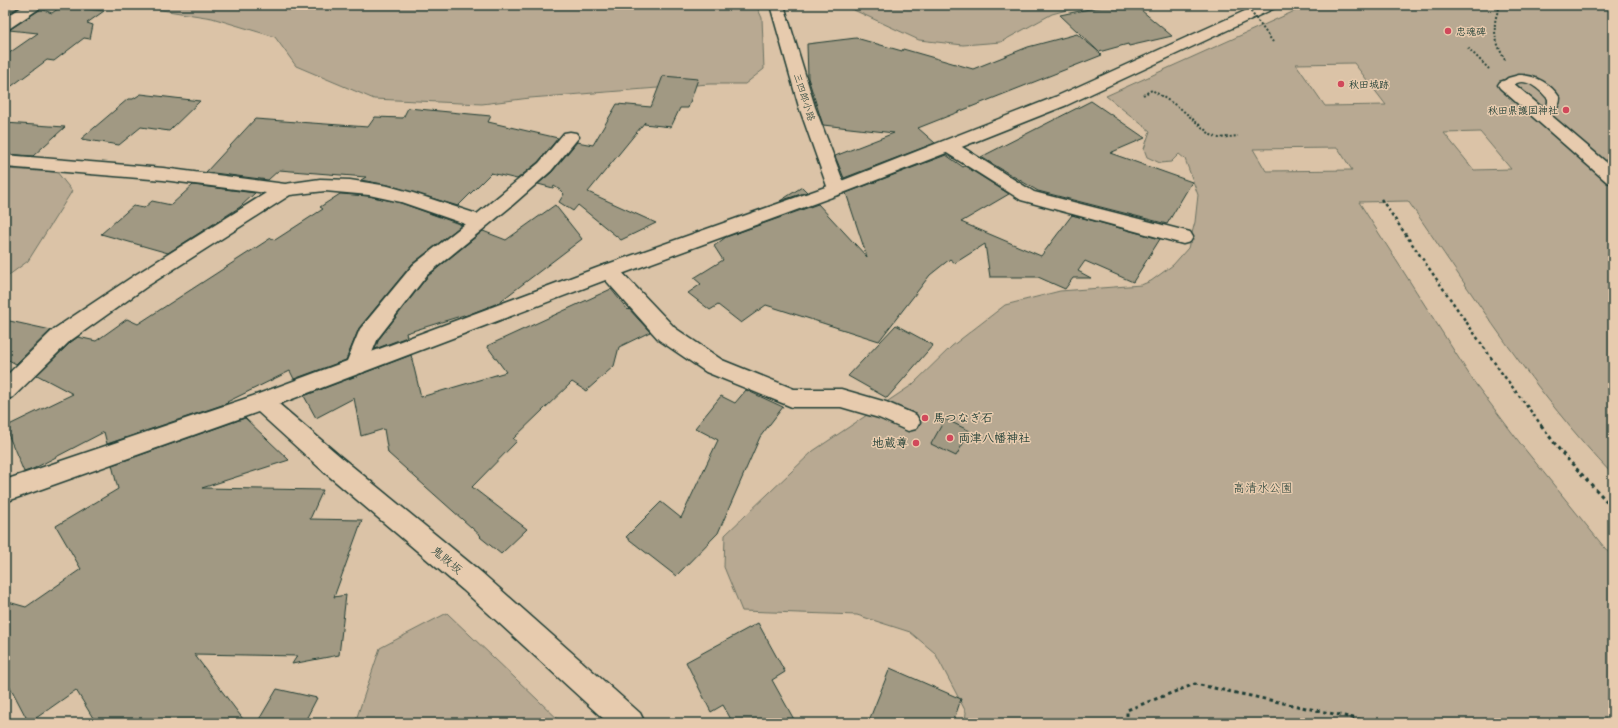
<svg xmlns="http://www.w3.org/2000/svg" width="1618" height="728" font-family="'Balsamiq Sans','Klee One',sans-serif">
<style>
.green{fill:#b8a992;stroke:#6c7363;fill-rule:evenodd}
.building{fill:#a19983;stroke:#1f3d34}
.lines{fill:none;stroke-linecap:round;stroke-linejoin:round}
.lane-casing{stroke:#1f3d34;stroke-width:3}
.street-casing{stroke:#1f3d34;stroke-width:3}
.secondary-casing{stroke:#1f3d34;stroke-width:3}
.path-far2{stroke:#1f3d34;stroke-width:2;stroke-dasharray:2 2;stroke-linecap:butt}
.path-far1{stroke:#1f3d34;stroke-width:2.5;stroke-dasharray:3 3;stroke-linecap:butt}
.path{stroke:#1f3d34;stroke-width:3;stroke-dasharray:3.5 3.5;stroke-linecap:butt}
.lane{fill:#e7cbae;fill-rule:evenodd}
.street{fill:#e7cbae;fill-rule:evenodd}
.secondary{fill:#e7cbae;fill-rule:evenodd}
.path-bridge{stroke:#1f3d34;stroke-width:2;stroke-dasharray:2 2;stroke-linecap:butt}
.poi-dot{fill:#d1495b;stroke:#e7cbae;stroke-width:1.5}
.labels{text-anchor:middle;stroke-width:3;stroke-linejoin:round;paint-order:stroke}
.far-poi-label{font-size:10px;font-weight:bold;fill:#1f3d34;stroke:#e7cbae;text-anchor:start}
.far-street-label{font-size:10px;fill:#1f3d34;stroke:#e7cbae}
.poi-label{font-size:12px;font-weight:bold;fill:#1f3d34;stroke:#e7cbae;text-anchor:start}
.park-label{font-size:12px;fill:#274239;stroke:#e7cbae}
.street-label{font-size:12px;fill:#1f3d34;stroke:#e7cbae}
</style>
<rect width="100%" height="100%" fill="#dbc3a7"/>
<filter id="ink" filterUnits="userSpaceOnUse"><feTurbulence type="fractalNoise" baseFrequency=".025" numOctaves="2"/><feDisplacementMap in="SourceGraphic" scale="8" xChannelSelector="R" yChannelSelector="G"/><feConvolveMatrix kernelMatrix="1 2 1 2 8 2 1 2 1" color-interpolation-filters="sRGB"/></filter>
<g filter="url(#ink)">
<g class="green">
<path d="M130 5H756L762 18 764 69 745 84H709L530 98 482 104 374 99 296 66 275 37 212 18Z"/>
<path d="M843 5H1085L1052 14 1001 42 963 45 919 40Z"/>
<path d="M1308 5H1613V475C1536 395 1472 293 1408 201L1359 202 1474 382 1523 447 1613 558V723H965L966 712 935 653 910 632 857 615 742 611 724 567 725 535 813 451 912 385 952 346 1005 305 1060 291 1141 285 1151 281 1173 265 1188 248 1195 222 1198 195 1185 159 1179 154 1171 162 1160 163 1147 157 1144 149 1150 131 1106 96ZM1354 63 1386 105 1325 106 1296 64ZM1480 132 1511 169 1474 170 1444 133ZM1338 148 1352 170 1266 171 1253 149Z"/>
<path d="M5 169 57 172 72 191 28 261 5 278Z"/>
<path d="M447 613 562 723H355L380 648Z"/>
</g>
<g class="building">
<path d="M5 5H22L5 16Z"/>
<path d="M1109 5H1135L1172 36 1129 46 1128 44 1099 52 1102 55 918 128 935 143 844 178 835 156 894 133 823 125 808 78 807 44 856 38 902 51 903 49 973 69 1028 47 1077 34 1099 52 1060 15Z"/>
<path d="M62 6 104 11 87 23 93 25 90 39 84 38 54 61 47 60 5 91V56L38 33 9 30 41 9 52 13Z"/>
<path d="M663 76 698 79 688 108H680L671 127 644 124 645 122 588 192 656 223 621 240 578 205 573 211 559 202 564 194 560 190 554 186 553 188 538 184 552 172 577 142 593 145 617 104 651 107Z"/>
<path d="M141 94 200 101 169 131 141 127 119 145 81 139 128 99H133Z"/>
<path d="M1091 101 1145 138 1110 153 1192 182 1167 224 1038 191 981 157Z"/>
<path d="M408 108 491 116 488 122 558 138 538 162 517 179 491 173 458 206 388 185 361 180 366 177 279 170 268 180 206 172 255 119 368 127 375 117 403 118Z"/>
<path d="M5 123 65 127 33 156 5 154Z"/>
<path d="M946 155 963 167 965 166 1009 194 961 222 1041 256 1072 215 1160 239 1133 282 1085 261 1078 271 1091 278H1073L1065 289 1038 277H990L985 244 955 263 950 259 930 275 879 341 766 305 741 323 718 305 710 310 688 293 701 284 694 278 723 260 714 246 726 237 818 204 867 257 846 193Z"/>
<path d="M193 185 255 193 240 207 168 253 101 234 133 206 144 208 152 201 171 205Z"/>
<path d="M802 187 807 192 780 201Z"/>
<path d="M340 194 369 196 401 203 462 225 412 264 359 328 346 360 294 379 290 371 227 402 228 403 107 444 104 432 33 469 24 472 5 427 73 394 37 375 71 342 78 337 96 341 127 319 138 324 271 238 275 240 323 209 320 207Z"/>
<path d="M555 205 582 239 498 303 465 316 464 315 406 333 407 337 375 349 379 339 428 276 483 231 506 240Z"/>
<path d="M611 289 628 310 629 309 650 332 619 347 614 366 586 391 572 382 513 439 517 441 472 487 527 529 501 554 480 537 481 536 388 453 384 429 361 436 354 398 316 418 304 396 411 355 421 397 506 372 487 346Z"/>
<path d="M5 320 51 330 16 364 5 358Z"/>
<path d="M896 325 933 345 887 398 848 376Z"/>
<path d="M746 390 783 407 760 437 718 533 676 576 626 537 661 502 681 518 718 440 695 428 721 396 735 403Z"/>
<path d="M245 418 289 460 202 488 323 490 310 519 362 520 334 597 346 595 339 655 292 664 297 656 194 654 246 723H96L76 690 29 723 5 677V601L26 607 81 569 56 526 118 489 112 465Z"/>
<path d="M945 419 970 431 956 456 931 444Z"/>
<path d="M758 623 785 672 772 680 796 723H733L723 705 711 712 686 662Z"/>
<path d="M890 668 961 699 953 723H868Z"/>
<path d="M277 689 317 698 304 723H257Z"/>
</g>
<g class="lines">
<g class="lane-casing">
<path id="lane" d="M1519 75C1536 75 1551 84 1560 98 1560 113 1543 117 1530 114L1529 111 1530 108 1545 106 1548 103V99C1541 91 1528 78 1517 83 1513 85 1511 88 1506 89L1502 88 1500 85 1508 78Z"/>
</g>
<g class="street-casing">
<g id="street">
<path d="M25 5H42L40 8 10 28 5 29V18Z"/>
<path d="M770 5H784L815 107 846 189 843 193 837 195 831 193 828 189 799 107Z"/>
<path d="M1506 80 1512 82 1613 168V184L1607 182 1500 88 1498 85 1500 82Z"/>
<path d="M570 132 576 133 579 137 551 171 509 208 427 275 378 338 364 372 356 374 348 372 345 366 360 329 413 265 465 224 401 202 369 195 325 191 290 195 149 285 70 341 13 397 5 400V377L54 329 135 275 266 193 163 180 5 167V155L163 168 285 184 320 179 350 180 388 186 413 193 477 214 539 163 564 133Z"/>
<path d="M948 141 954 142 1034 192 1190 232 1193 237 1190 242 1183 244 1021 200 942 150 939 146 942 142Z"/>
<path d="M609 264 616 266 675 328 722 360 794 389H841L886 402 916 415 920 422 916 429 908 431 879 418 841 407H792L706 372 659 340 602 276 599 271 602 266Z"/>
</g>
</g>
<g class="secondary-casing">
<path id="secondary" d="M1258 5H1277L1275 8 1067 105 954 150 843 193 616 276 279 404 341 457 481 572 640 713 645 723H608L463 590 323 471 258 412 5 502V480L253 396 602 266 831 185 1055 97Z"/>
</g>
<g class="path-far2">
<path d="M1501 5C1490 24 1495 42 1505 60"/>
<path d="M1468 48 1489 69"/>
<path d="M1143 95 1152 90 1180 108 1211 135 1219 138 1238 136"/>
</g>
<path class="path-far1" d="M1381 199 1501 372 1542 426"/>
<g class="path">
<path d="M1541 425 1561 452 1613 508"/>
<path d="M1127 723V710L1195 684 1376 723"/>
</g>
<use href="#lane" class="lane"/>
<use href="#street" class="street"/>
<use href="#secondary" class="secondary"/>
<path class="path-bridge" d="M1246 5 1273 42"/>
</g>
</g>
<g class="poi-dot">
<circle cx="1448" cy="31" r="4"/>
<circle cx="1341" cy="84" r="4"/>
<circle cx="1566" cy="110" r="4"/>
<circle cx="925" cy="418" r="4"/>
<circle cx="950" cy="438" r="4"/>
<circle cx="916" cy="443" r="4"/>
</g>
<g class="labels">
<g class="far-poi-label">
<text x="1456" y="35">忠魂碑</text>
<text x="1349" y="88">秋田城跡</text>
<text x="1558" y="114" text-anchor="end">秋田県護国神社</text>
</g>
<g class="far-street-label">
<text transform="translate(805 97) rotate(72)" y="4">三四郎小路</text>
</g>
<g class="poi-label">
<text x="933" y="422">馬つなぎ石</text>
<text x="958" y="442">両津八幡神社</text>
<text x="908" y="447" text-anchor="end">地蔵尊</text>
</g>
<g class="park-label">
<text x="1263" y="492">高清水公園</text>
</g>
<g class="street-label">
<text transform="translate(447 560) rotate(40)" y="4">鬼敗坂</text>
</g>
</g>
<rect width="1618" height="728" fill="none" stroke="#e7cbae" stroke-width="20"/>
<rect x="10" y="10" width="1598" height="708" fill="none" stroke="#1f3d34" stroke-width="1.5" filter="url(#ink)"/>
</svg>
